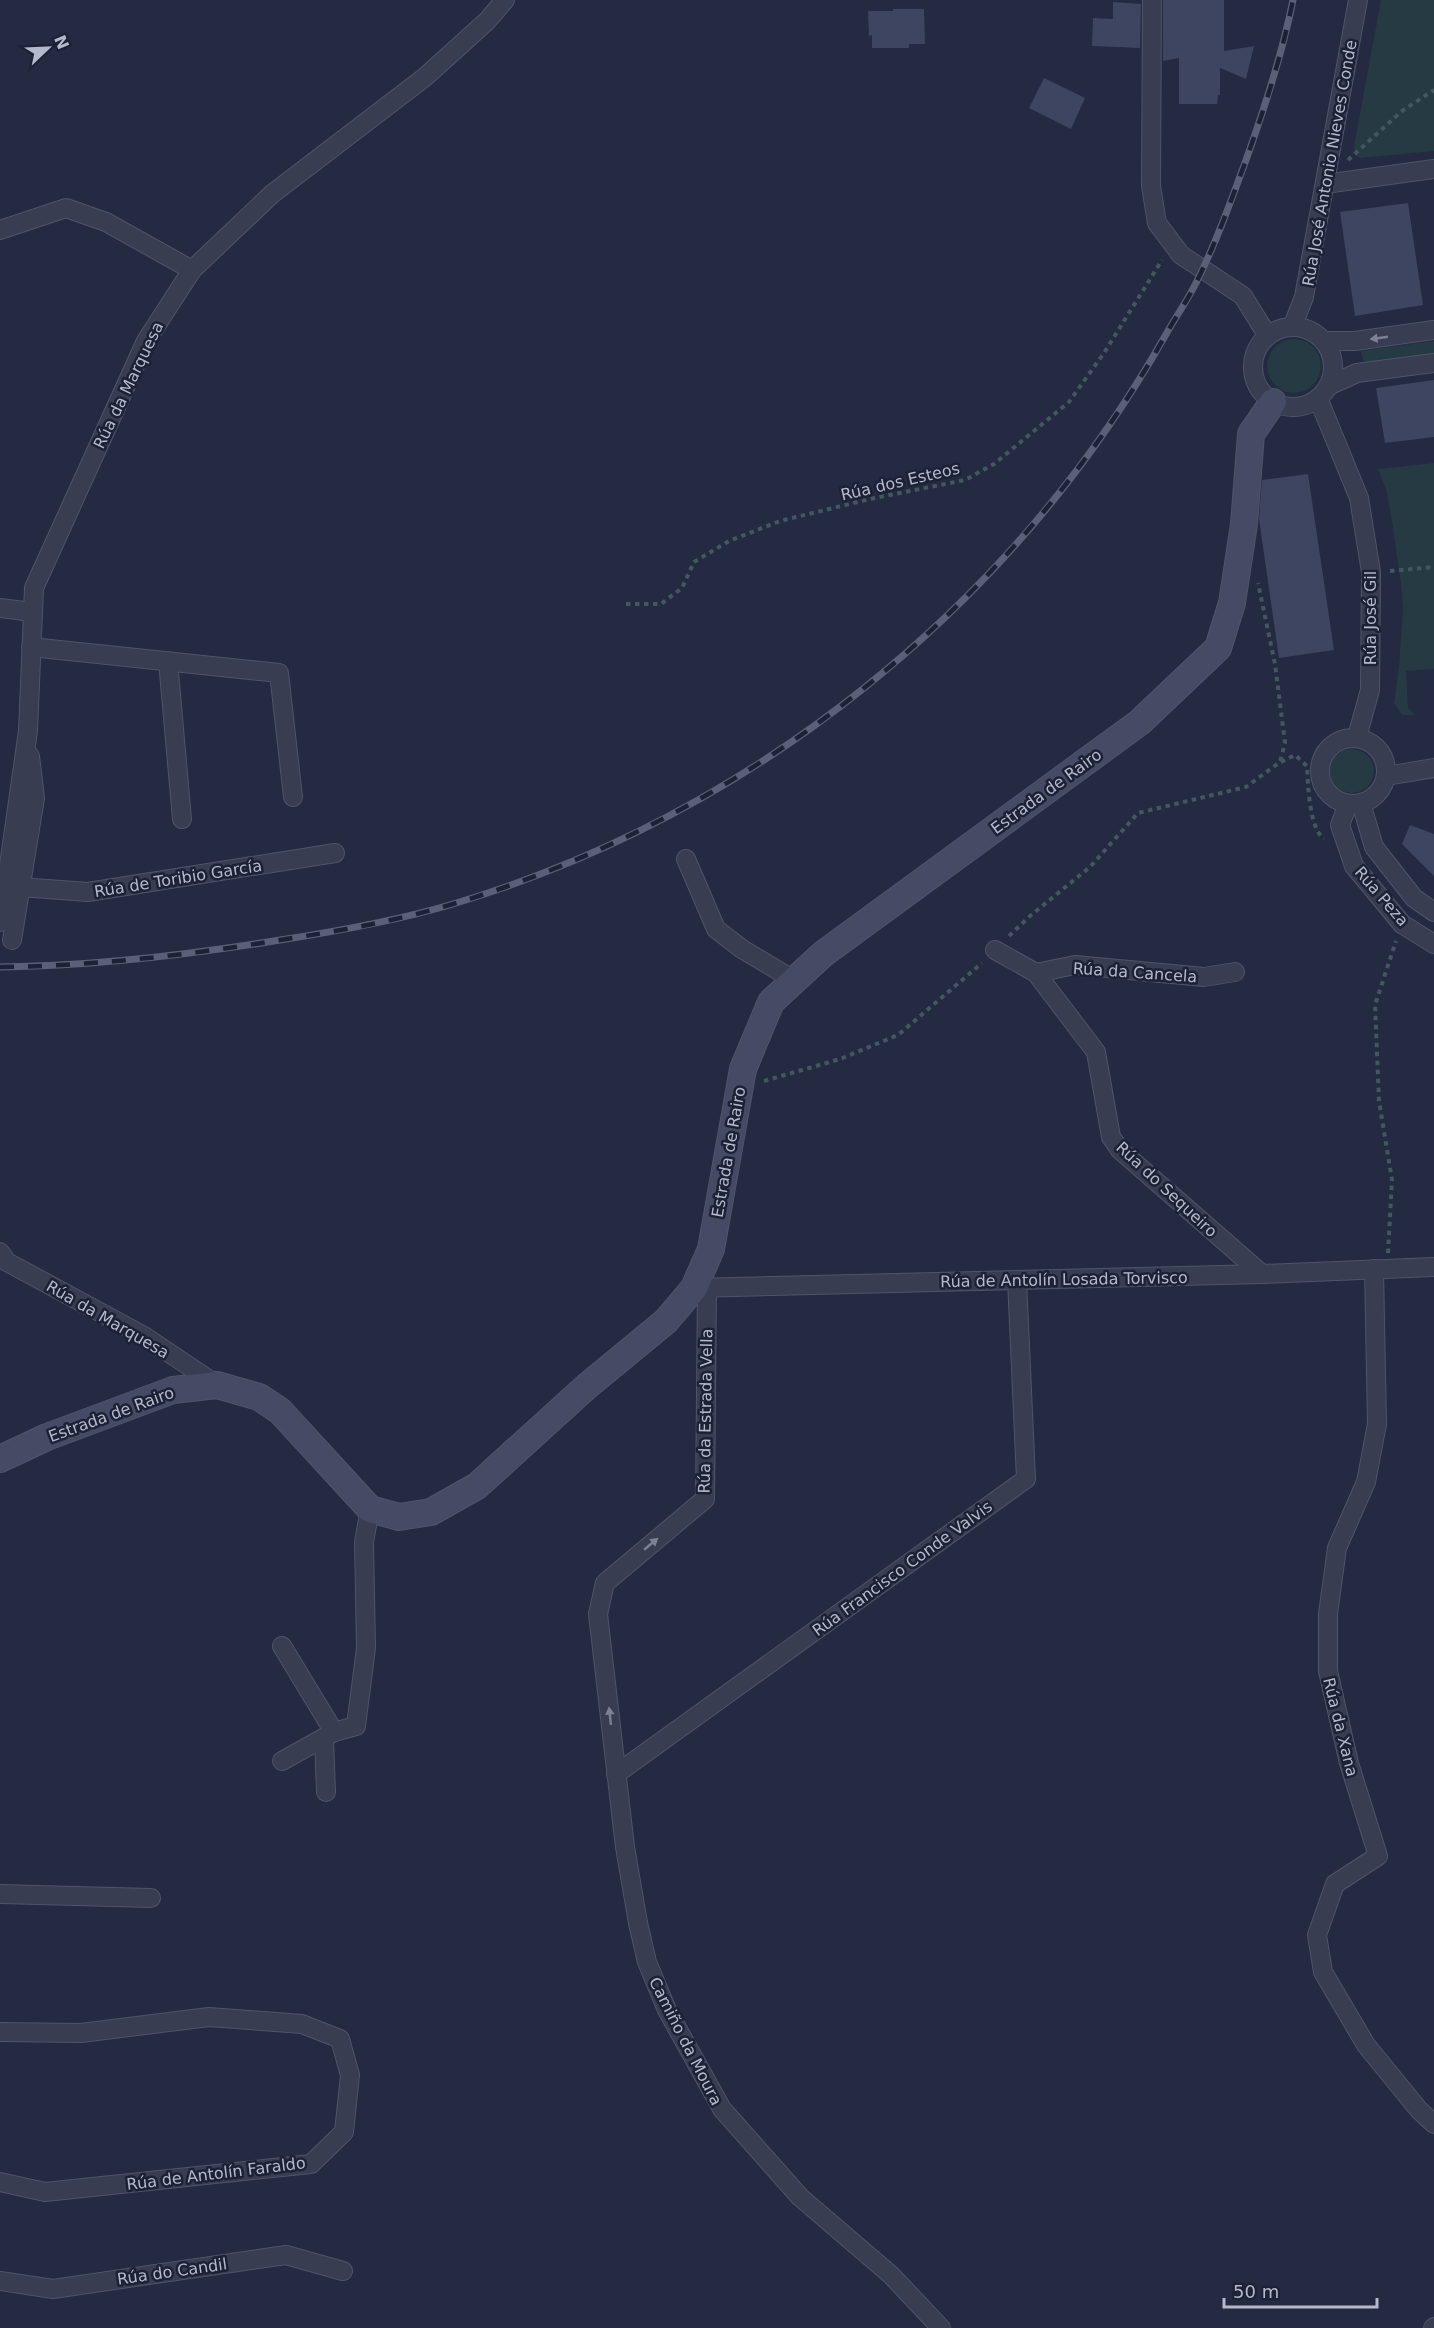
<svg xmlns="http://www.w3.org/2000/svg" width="1434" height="2328" font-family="'DejaVu Sans',sans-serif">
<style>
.green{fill:#253a42}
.building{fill:#3d4560}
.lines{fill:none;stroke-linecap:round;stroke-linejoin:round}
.street-casing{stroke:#4f5569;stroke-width:20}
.secondary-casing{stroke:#4f5569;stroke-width:28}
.path{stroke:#43575f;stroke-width:4;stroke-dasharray:4.5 4.5;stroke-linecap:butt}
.street{stroke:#383d51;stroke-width:18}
.secondary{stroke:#454b64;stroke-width:26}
.rail-casing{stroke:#596078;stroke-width:7}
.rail{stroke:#1c2236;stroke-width:4.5;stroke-dasharray:14;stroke-linecap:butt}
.oneway{fill:#7c8195}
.labels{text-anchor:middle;stroke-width:5;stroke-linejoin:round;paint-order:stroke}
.street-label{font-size:16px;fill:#b4b9cc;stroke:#1c2236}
</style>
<rect width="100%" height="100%" fill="#232a42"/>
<g class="green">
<path d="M1381 0H1434V151L1360 158 1355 155 1354 146Z"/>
<circle cx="1294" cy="366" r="27"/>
<path d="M1434 341V353L1364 363 1361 351Z"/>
<path d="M1434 463V669L1406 671 1408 708 1415 715H1402L1394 703 1399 667 1403 608 1401 584 1392 521 1386 489 1378 469Z"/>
<circle cx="1352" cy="771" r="22"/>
</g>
<g class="building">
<path d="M1163 0H1224V51L1254 46 1246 79 1220 68V95H1218L1217 104H1179V58L1163 61Z"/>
<path d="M1113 2 1141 4 1140 48 1092 46 1093 18 1113 19Z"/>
<path d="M893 9H924L925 44H909V48H872V35L869 36 868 11H893Z"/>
<path d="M1044 78 1085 98 1071 129 1029 108Z"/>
<path d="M1408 203 1423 305 1355 316 1340 212Z"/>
<path d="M1434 380V437L1385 443 1376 388Z"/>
<path d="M1308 474 1334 650 1279 658 1259 519 1262 480Z"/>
<path d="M1410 825 1434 834V876L1402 844Z"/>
</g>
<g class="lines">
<g class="street-casing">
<g id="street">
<path d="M1152 0 1151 186 1157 223 1181 255 1243 296 1267 335"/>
<path d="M1325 184 1434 169"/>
<path d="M0 230 66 208 106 222 192 270"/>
<path d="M1293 325 1304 297 1358 0"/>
<circle cx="1293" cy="367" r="40"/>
<path d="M1324 341H1355L1434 330"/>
<path d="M1328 386 1357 373 1434 363"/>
<path d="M1318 398 1359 498 1371 572 1370 690 1357 737"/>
<path d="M0 608 32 612"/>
<path d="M31 647 279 673 293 797"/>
<path d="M168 661 182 819"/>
<circle cx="1353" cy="771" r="33"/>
<path d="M1386 776 1434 768"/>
<path d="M1361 803 1374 847 1414 898 1434 912"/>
<path d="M1348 804 1340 825 1354 866 1402 924 1434 944"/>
<path d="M686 859 716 929 742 949 794 980"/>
<path d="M20 887 88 892 335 853"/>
<path d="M0 922 1 901 8 872 28 731 34 588 146 341 192 270 272 194 425 77 487 21 505 0"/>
<path d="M12 940 35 798 30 756"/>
<path d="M995 950 1036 973 1096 1052 1111 1137 1120 1150 1262 1274"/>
<path d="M1036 973 1075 965 1204 977 1235 972"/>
<path d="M0 1252 7 1262 144 1336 217 1385"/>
<path d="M1374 1269 1377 1424 1366 1482 1337 1548 1328 1614V1671L1349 1763 1378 1856 1335 1884 1317 1935 1323 1972 1366 2045 1419 2110 1434 2124"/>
<path d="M707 1287 705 1499 605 1583 598 1614 625 1847 638 1923 647 1962 667 2010 722 2109 800 2197 891 2275 941 2328"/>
<path d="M695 1288 1262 1274 1434 1267"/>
<path d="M282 1646 334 1732 356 1726 366 1648 364 1542 370 1509"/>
<path d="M324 1738 326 1792"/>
<path d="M282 1761 334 1732"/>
<path d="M616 1774 1026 1479 1017 1280"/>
<path d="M0 1894 151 1898"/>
<path d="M0 2032 81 2033 209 2017 302 2024 340 2039 350 2075 344 2132 311 2164 45 2192 0 2182"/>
<path d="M0 2281 53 2289 286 2255 343 2271"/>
<path d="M1433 2328 1434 2327"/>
</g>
</g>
<g class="secondary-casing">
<path id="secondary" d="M0 1459 47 1437 173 1390 217 1385 259 1397 280 1411 370 1509 399 1517 431 1512 477 1486 586 1387 666 1321 694 1288 711 1249 743 1069 771 1002 823 954 1140 722 1218 648 1232 603 1244 524 1251 434 1273 402"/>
</g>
<g class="path">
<path d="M1348 160 1402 111 1434 90"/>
<path d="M1390 571 1434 567"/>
<path d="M626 604H661L682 588 694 562 729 541 780 521 870 499 965 480 994 464 1069 402 1104 353 1162 260"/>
<path d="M1281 762 1295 755 1307 766C1308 784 1309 828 1324 839"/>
<path d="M1009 936 1030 916 1090 867 1138 813 1246 787 1280 762 1285 743 1275 664 1258 583"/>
<path d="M764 1081 840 1059 898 1035 982 963"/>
<path d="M1388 1253 1392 1180 1379 1101 1375 1005 1396 941"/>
</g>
<use href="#street" class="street"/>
<use href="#secondary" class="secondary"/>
<g class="rail-casing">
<path id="rail" d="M0 967C94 966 188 955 280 940 339 931 396 921 453 904 753 814 1011 608 1165 336 1175 318 1187 301 1196 283 1216 243 1231 201 1246 160 1265 107 1282 55 1293 0"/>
</g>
<use href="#rail" class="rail"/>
</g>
<defs><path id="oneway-solid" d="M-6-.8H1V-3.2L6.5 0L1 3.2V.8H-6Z" transform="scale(1.5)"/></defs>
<g class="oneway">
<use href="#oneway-solid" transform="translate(1379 338) rotate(172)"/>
<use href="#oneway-solid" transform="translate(651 1544) rotate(-40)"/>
<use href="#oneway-solid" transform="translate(610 1716) rotate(-96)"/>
</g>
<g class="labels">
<g class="street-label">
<text transform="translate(1329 163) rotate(-80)" y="6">Rúa José Antonio Nieves Conde</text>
<text transform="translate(128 385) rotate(-64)" y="6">Rúa da Marquesa</text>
<text transform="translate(900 481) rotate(-13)" y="6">Rúa dos Esteos</text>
<text transform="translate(1370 618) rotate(-90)" y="6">Rúa José Gil</text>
<text transform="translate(1046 791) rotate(-36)" y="6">Estrada de Rairo</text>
<text transform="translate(178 878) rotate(-9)" y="6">Rúa de Toribio García</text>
<text transform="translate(1382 896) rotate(49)" y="6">Rúa Peza</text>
<text transform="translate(1135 972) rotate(4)" y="6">Rúa da Cancela</text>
<text transform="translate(728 1152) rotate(-80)" y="6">Estrada de Rairo</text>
<text transform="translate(1167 1189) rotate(43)" y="6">Rúa do Sequeiro</text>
<text transform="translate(1064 1279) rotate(-1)" y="6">Rúa de Antolín Losada Torvisco</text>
<text transform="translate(108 1319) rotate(30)" y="6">Rúa da Marquesa</text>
<text transform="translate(705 1411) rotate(-89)" y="6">Rúa da Estrada Vella</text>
<text transform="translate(111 1414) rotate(-20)" y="6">Estrada de Rairo</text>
<text transform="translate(902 1568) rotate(-36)" y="6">Rúa Francisco Conde Valvis</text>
<text transform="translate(1341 1727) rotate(76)" y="6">Rúa da Xana</text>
<text transform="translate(686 2041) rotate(63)" y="6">Camiño da Moura</text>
<text transform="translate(216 2173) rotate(-7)" y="6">Rúa de Antolín Faraldo</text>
<text transform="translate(172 2271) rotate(-8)" y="6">Rúa do Candil</text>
</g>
</g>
<g transform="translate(48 48) rotate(67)" stroke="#1c2236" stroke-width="4.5" paint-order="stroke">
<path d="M0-4.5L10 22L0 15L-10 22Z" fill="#b4b9cc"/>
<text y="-9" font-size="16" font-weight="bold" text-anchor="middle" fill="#b4b9cc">N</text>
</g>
<path d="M1224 2298v9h153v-9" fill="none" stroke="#b4b9cc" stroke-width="3"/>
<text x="1233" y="2298" font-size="18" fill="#b4b9cc" stroke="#1c2236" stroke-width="4.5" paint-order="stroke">50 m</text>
</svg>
